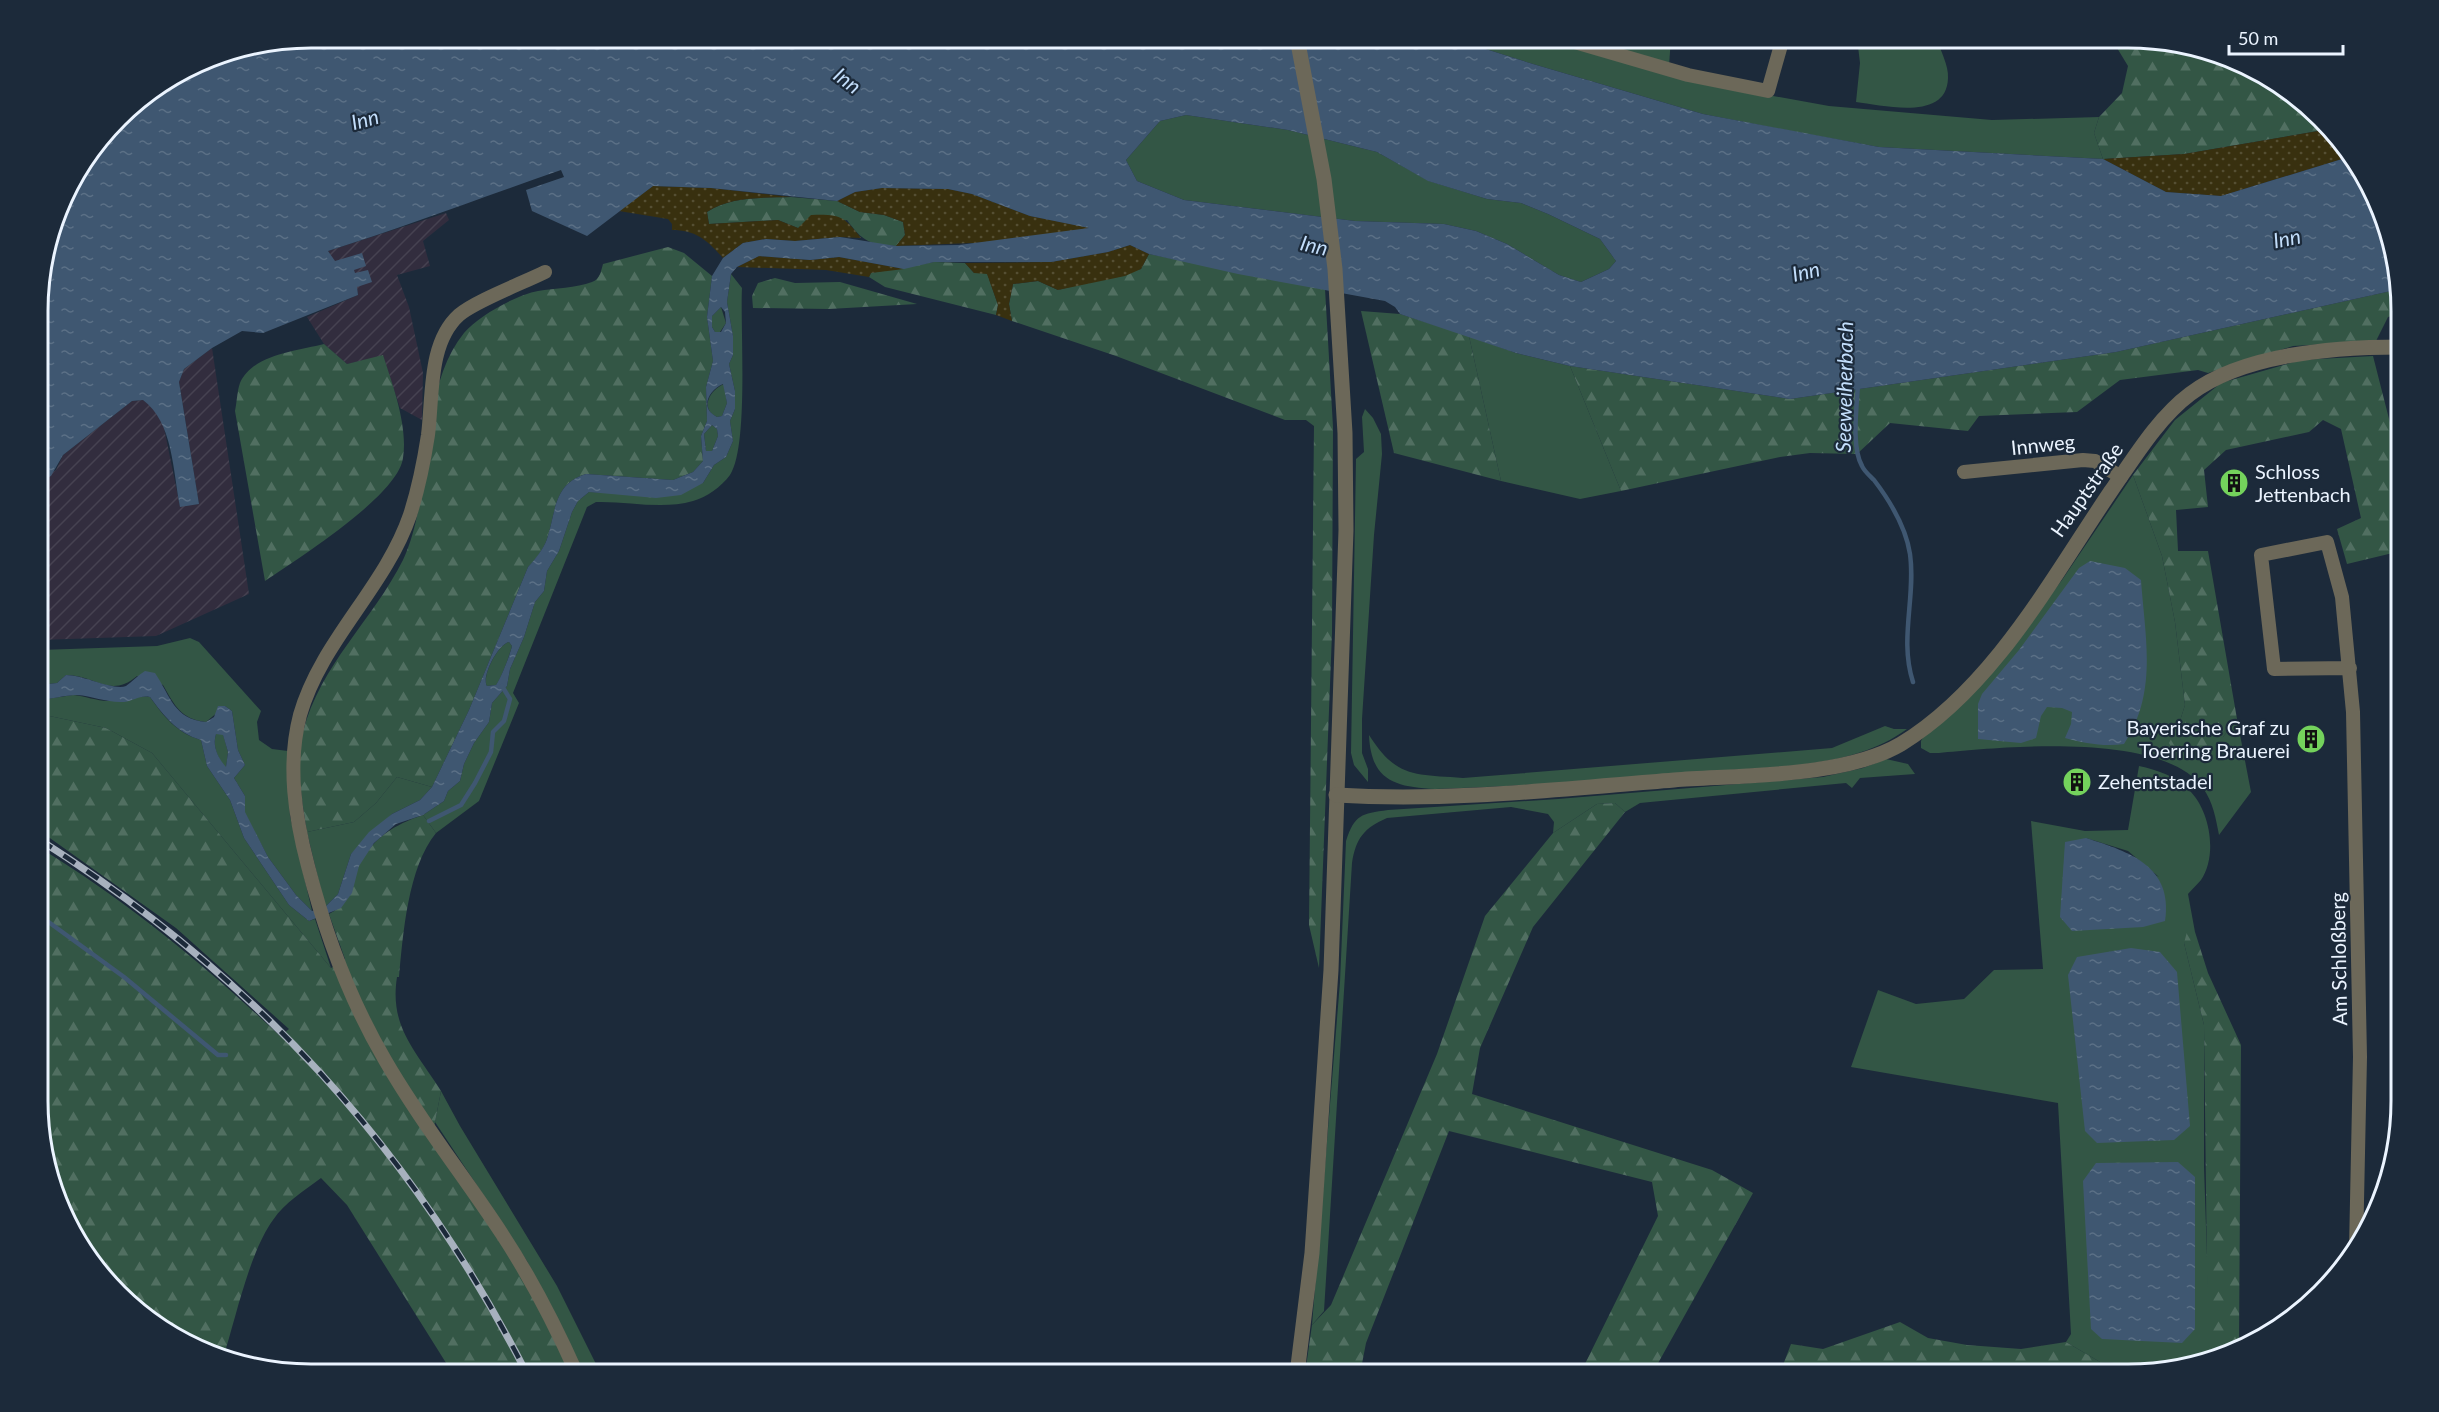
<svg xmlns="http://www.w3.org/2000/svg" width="2439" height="1412" font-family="Lato,sans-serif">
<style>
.industrial{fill:url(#industrial-furrows)}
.grass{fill:#335645;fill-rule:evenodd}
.forest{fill:url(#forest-firs)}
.sand{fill:url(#sand-dots)}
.water{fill:url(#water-ripples);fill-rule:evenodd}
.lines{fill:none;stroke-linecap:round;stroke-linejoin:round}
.stream{stroke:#3f5771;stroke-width:4.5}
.minor{stroke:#6c6859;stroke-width:14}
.tertiary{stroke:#6c6859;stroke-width:15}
.rail-casing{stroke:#a7b1be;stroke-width:7}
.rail{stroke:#1c2a3a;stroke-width:4.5;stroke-dasharray:14;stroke-linecap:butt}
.labels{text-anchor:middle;stroke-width:4.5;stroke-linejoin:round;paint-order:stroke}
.street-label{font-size:20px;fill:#ebf4ff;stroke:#1c2a3a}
.poi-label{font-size:20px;fill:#ebf4ff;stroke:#1c2a3a;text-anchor:start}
.water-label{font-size:21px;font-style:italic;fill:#c3defb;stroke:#1c2a3a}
.rim{fill:none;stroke:#ebf4ff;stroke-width:3}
</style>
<defs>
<pattern id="industrial-furrows" width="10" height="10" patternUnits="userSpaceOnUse" patternTransform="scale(1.5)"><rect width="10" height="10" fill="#322d3e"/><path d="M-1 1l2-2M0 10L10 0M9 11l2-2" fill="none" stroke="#464251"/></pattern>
<pattern id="forest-firs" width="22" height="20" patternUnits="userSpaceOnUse" patternTransform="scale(1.5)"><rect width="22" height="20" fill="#335645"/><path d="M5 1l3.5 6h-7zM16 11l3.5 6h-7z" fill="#516f61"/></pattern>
<pattern id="sand-dots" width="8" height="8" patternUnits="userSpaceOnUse" patternTransform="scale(1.5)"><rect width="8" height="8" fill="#38300f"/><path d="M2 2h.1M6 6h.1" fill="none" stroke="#554f33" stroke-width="1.8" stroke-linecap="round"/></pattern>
<pattern id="water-ripples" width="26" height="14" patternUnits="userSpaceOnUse" patternTransform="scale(1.5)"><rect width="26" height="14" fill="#3f5771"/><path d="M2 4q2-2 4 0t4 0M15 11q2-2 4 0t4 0" fill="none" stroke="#5b7086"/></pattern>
</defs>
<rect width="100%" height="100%" fill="#1c2a3a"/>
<g class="industrial">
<path d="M446 213 449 220 423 241 430 266 397 275 409 307 423 373 422 420 400 408 383 356 347 364 324 344 307 317 358 295 354 270 343 260 334 261 328 251Z"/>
<path d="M212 348 249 594 156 636 40 640V481L56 470 63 455 132 401 143 400 155 409 163 423 180 506 199 504 179 382 184 369Z"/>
</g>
<g class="grass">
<path d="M1451 38H1553L1581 48 1751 92 1829 106 1992 120 2099 117 2094 133 2103 159 1879 147 1796 132 1703 114 1533 64Z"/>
<path d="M1599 38H1671L1669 66 1599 45Z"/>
<path d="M1857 38H1936C1940 49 1949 66 1948 78 1947 122 1883 105 1856 102L1860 63Z"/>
<path d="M1186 115 1288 130 1377 152 1429 181 1487 199 1521 203 1548 214 1600 239 1616 261 1609 269 1581 282 1559 275 1507 244 1476 231 1444 224 1355 221 1184 200 1137 181 1126 160 1160 121Z"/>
<path d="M731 274 742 288C740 328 749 446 730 475 721 487 707 497 693 501 662 510 628 501 596 502L587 507 513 693 519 703 479 801 436 833 423 815 444 801 448 791 460 781 464 764 474 743 489 722 492 703 507 686 510 669 524 637 535 602 544 591 547 571 559 551 572 512 578 501 589 492 618 493 703 483 714 465 726 457 733 441 730 421 735 409V391L729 364 733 355V336L727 302Z"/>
<path d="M721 307 726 323 720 332H715L712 327V316Z"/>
<path d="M1469 336 1516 353 1570 366 1621 491 1580 499 1501 481Z"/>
<path d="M724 384 727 403 722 416 717 417C699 408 710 390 724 384Z"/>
<path d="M1365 409 1373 418 1381 434 1382 454 1374 535 1362 719V753L1368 769V782L1354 765 1351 753 1356 459 1364 452 1362 417Z"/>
<path d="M712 425 717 429 718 436 712 451H706L704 434Z"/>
<path d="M2133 475 2162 556 2175 622 2185 705 2179 724 2170 743 2223 737 2237 719 2251 792 2219 835C2216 819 2213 802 2203 788 2163 731 2001 747 1939 753H1930L1921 748V741L1925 734 2012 646 2062 580Z"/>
<path d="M190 638 199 642 261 711 257 722 259 740 272 749 288 751 290 816 312 911 296 895 268 857 244 812 245 796 234 778 245 765 238 750 232 711 225 706 206 722C181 719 175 706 163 685L137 676C110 699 96 675 66 675L57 683 40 685V650L157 646Z"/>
<path d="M509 642 512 646C510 654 501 679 496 685L487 686C481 677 498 644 509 642Z"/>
<path d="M73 695C84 696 98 701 107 701 122 700 135 695 150 697 164 717 177 733 201 740L207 766 230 800 244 838 289 905 309 921 315 919 331 968 152 753 106 728 40 714V700Z"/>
<path d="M1885 726 1894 729H1907C1851 770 1771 766 1704 772 1614 780 1525 786 1435 789 1394 787 1371 780 1369 735 1397 779 1415 774 1463 778L1832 748Z"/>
<path d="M216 734H223L228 752 226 768C218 759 212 746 216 734Z"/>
<path d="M1886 759 1908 764 1915 774 1860 778 1852 788 1846 783 1640 803 1625 812 1615 803 1597 804 1553 833 1554 822 1548 814 1511 807 1387 818C1364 828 1356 838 1352 863L1324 1311 1312 1325 1340 982 1346 841C1355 814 1361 814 1388 810L1558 799 1823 777 1863 768Z"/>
<path d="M2139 766C2157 770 2176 776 2189 790 2210 810 2218 855 2201 880 2197 885 2192 889 2188 894L2195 932 2184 943 2204 1025V1166L2210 1349 2208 1355 2168 1367 2100 1362 2066 1342 2071 1334 2058 1103 1851 1067 1878 990 1916 1004 1964 999 1994 970 2043 969 2031 821 2085 831 2128 830ZM2086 838 2128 851 2159 877Z"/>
<path d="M397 777 432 787 420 800 392 814 351 854 338 894 325 907 307 832 354 822 376 803Z"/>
<path d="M441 1091 460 1126 557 1286 601 1374H582L527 1261 435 1122Z"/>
</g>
<g class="forest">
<path d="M2111 38 2199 47 2265 74 2324 130 2184 154 2103 159 2094 133 2099 117 2122 93 2128 66Z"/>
<path d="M791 197 837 201 860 212 884 215 903 222 905 235 896 246C869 244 863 242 847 220L798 228 778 220 709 224 707 212C731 196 763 198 791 197Z"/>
<path d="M668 247 684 253 712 276 707 317 713 361 706 387 707 421 701 436 703 461 693 472 673 480 586 474C553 484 556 512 547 539 543 550 536 559 528 567L469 710 432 787 397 777 376 803 354 822 307 832C302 799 295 765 303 732 320 665 373 620 403 560 435 491 417 391 464 333 478 316 516 295 538 291 555 288 576 288 592 282 600 279 601 271 603 264Z"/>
<path d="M1149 254 1325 289 1333 427 1332 633 1319 968 1309 925 1314 426 1306 420H1285L1116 356 1012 321 1009 304 1013 284 1038 281 1058 290 1141 269Z"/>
<path d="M934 262 965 263 974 273H987L998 305 996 315 885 287 869 277 871 273Z"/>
<path d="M775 278 795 283 840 282 917 304 829 309 753 308 752 296 758 283Z"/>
<path d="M2400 289 2401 313 2388 317 2376 341 2293 346 2208 373 2198 370 2120 380 2077 412 1979 416 1968 431 1890 423 1857 454 1810 453 1780 457 1621 491 1570 366 1790 399 2116 352Z"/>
<path d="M1361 311 1400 314 1469 336 1501 481 1394 453Z"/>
<path d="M324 344 347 364 383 355C393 386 408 426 403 458 398 496 297 559 265 581L235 411C237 402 237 391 240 383 253 354 297 351 324 344Z"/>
<path d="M2373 356 2401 466V551L2347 564 2337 529 2361 518 2341 429 2323 420 2309 432 2226 450 2204 470 2208 507 2176 510 2178 551H2208L2237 719 2223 737 2188 756 2174 752 2169 743 2179 724 2185 705 2175 622 2162 556 2133 475 2175 420 2221 383 2301 360Z"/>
<path d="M40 714 106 728 152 753 331 968 345 959 329 914C355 900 348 887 359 865 374 837 394 825 423 815L436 833C408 867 403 934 399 977H397C389 1027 416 1051 441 1091L431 1143 489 1222 528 1286 571 1374H453L347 1205 321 1178C304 1191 285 1202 273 1220 249 1253 236 1318 223 1358L174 1338 83 1253 40 1136V848C127 901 206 966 280 1036L289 1029 176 928 40 831Z"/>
<path d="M1615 803 1625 812 1533 927 1480 1048 1472 1094 1712 1170 1753 1193 1652 1374H1580L1658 1216 1652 1182 1449 1131 1366 1343 1360 1374H1305L1312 1325 1331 1305 1437 1054 1485 916 1553 833 1597 804Z"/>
<path d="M2187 932H2195L2208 973 2241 1045 2239 1346 2208 1355 2204 1025 2184 943Z"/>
<path d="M1900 1322 1928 1338 1967 1345 2021 1349 2066 1342 2100 1362 2168 1367 2145 1374H1907L1783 1365 1791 1344 1823 1349Z"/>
</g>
<g class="sand">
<path d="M2324 130 2352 156 2221 196 2166 192 2103 159 2184 154Z"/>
<path d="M653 186 711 188 791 197C763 198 731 196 707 212L709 224 778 220 798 228 811 215C840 214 844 216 861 238L840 237 795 241 766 239 743 243 723 258C707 240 696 230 672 230V224L668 219 619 211Z"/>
<path d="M882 188 948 189 972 194 1030 216 1091 228 997 242 896 246 905 235 903 222 884 215 860 212 837 201 855 192Z"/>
<path d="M1130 245 1149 254 1141 269 1125 276 1058 290 1038 281 1013 284 1009 304 1012 321 996 315 998 305 987 274 974 273 965 263 1051 262 1108 252Z"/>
<path d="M759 256 810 260 839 257 904 269 871 273 869 277 826 270 737 267Z"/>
</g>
<g class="water">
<path d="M311 38H1451L1533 64 1703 114 1879 147 2103 159 2166 192 2221 196 2352 156 2387 224 2400 289 2116 352 1790 399 1570 366 1516 353 1400 314 1395 307 1385 301 1238 274 1149 254 1130 245 1108 252 1051 262H934L904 269 839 257 810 260 759 256 737 267 731 274 727 302 733 336V355L729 364 735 391V409L730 421 733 441 726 457 714 465 703 483 681 495 656 498 589 492 578 501 572 512 559 551 547 571 544 591 535 602 524 637 510 669 507 686 492 703 489 722 474 743 464 764 460 781 448 791 444 801 423 815 396 824 374 843 359 866 352 893 341 908 309 921 289 905 244 838 230 800 207 766 201 740C177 733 164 716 150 697 139 695 134 701 124 702 107 703 93 696 77 695 65 695 52 699 40 700V685L57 683 66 675C83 675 114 691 126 686 132 682 138 675 145 671L155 673C171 697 174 719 206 722L214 717 218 706H225L232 711 238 750 245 765 234 778 245 796V812L268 857 296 895 312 911 325 907 338 894 351 854 369 832 392 814 420 800 432 787 469 710 528 567C536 558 543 550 547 539 556 512 553 484 586 474L673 480 693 472 703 461 701 436 707 421 706 387 713 361 707 317 712 276 723 258 743 243 766 239 795 241 840 237 896 246 959 245 1089 228 1030 216 972 194 948 189 882 188 855 192 837 201 711 188 653 186 587 236 532 211 526 190 564 177 561 170C483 197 407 226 328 251L335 261 362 253 366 266 354 270 355 273 368 270 372 282 357 287 358 295 263 333 242 331 212 348 184 369 179 382 199 504 180 507C173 471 173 422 143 400L132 401 63 455 51 476 40 481V276L66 190 130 106 207 58ZM1186 115 1288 130 1377 152 1428 181 1487 199 1521 203 1548 214 1600 239 1616 261 1609 269 1581 282 1559 275 1507 244 1476 231 1444 224 1355 221 1184 200 1137 181 1126 160 1160 121ZM721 307 725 312 726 323 721 332H715L712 327V316ZM723 384 727 403 722 416 717 417C699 408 709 390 723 384ZM712 425 717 429 718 436 712 451H706L704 434ZM509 642 512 646C510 655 501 678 496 685L487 686C481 677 498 644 509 642ZM216 734 223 735 228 752 226 767C218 758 212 746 216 734Z"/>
<path d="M2090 561 2125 568 2141 580C2145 638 2158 692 2124 744 2104 747 2084 743 2065 738L2071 724 2072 712 2062 708 2047 707 2041 716 2036 738 2021 743 1978 739V704L1982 694 2019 650 2079 568Z"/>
<path d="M2086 838C2130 852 2173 866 2165 921L2143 927 2072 931 2060 917 2065 842Z"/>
<path d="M2131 948 2160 952 2177 972 2190 1126 2174 1140 2097 1143 2085 1131 2068 975 2077 957Z"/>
<path d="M2178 1162 2195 1177V1329L2182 1343 2102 1339 2091 1329 2083 1181 2096 1163Z"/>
</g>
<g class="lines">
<g class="stream">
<path d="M1858 384C1857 405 1851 447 1862 466 1864 471 1870 476 1874 480 1890 501 1906 528 1910 554 1916 597 1899 639 1913 682"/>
<path d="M429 821 461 805 475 783 491 752 493 732 504 721 510 699 502 686"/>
<path d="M43 918 124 977 218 1055H226"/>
</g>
<g class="minor">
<path d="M1561 38 1688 75 1768 91 1783 38"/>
<path d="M545 272C523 283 475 301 459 315 428 343 433 396 428 435 424 461 418 490 410 515 385 588 321 641 300 715 287 765 295 817 308 866 325 933 350 1000 385 1060 420 1121 464 1176 502 1234 531 1278 556 1327 577 1374"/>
<path d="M1964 472 2083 460 2095 461 2121 477"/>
<path d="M2350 668 2274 669 2261 555 2327 542 2342 597 2353 712 2360 1057 2356 1249"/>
</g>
<g class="tertiary">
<path d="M1297 38 1324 179 1335 269 1345 433 1346 530 1331 970 1312 1253 1297 1374"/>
<path d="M1336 795C1449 802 1561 789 1674 780 1740 775 1843 778 1901 744 1993 688 2052 578 2111 491 2134 458 2158 418 2190 394 2244 353 2336 347 2401 347"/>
</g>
<g class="rail-casing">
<path id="rail" d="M40 840C254 976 412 1148 527 1374"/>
</g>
<use href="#rail" class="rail"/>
</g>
<defs>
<g id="building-disc" transform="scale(1.5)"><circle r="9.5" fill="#74d25c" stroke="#1c2a3a"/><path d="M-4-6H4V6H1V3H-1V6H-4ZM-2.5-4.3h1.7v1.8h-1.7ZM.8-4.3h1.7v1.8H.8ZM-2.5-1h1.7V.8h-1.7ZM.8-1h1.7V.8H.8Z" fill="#111"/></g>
</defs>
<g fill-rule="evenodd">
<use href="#building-disc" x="2234" y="483"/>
<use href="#building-disc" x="2311" y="739"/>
<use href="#building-disc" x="2077" y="782"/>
</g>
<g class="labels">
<g class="street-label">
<text transform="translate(2043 445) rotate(-6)" y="7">Innweg</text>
<text transform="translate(2087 490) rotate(-55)" y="7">Hauptstraße</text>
<text transform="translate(2339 959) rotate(-91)" y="7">Am Schloßberg</text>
</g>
<g class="poi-label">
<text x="2255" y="479">Schloss<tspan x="2255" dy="23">Jettenbach</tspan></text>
<text x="2290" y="735" text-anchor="end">Bayerische Graf zu<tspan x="2290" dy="23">Toerring Brauerei</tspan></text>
<text x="2098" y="789">Zehentstadel</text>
</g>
<g class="water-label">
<text transform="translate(847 81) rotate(37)" y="7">Inn</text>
<text transform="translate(365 120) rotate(-15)" y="7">Inn</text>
<text transform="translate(2287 239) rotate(-11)" y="7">Inn</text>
<text transform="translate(1314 246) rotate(13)" y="7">Inn</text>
<text transform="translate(1806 272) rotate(-13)" y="7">Inn</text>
<text transform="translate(1845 387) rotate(-89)" y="7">Seeweiherbach</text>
</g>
</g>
<path d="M0 0H2439V1412H0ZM311 48H2128A263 263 0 0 1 2391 311V1101A263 263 0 0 1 2128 1364H311A263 263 0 0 1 48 1101V311A263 263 0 0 1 311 48Z" fill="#1c2a3a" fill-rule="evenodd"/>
<path class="rim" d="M311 48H2128A263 263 0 0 1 2391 311V1101A263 263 0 0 1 2128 1364H311A263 263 0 0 1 48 1101V311A263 263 0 0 1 311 48Z"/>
<path d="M2229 45v9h114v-9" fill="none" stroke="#ebf4ff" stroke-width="3"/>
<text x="2238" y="45" font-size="18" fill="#ebf4ff" stroke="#1c2a3a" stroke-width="4.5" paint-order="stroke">50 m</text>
</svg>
